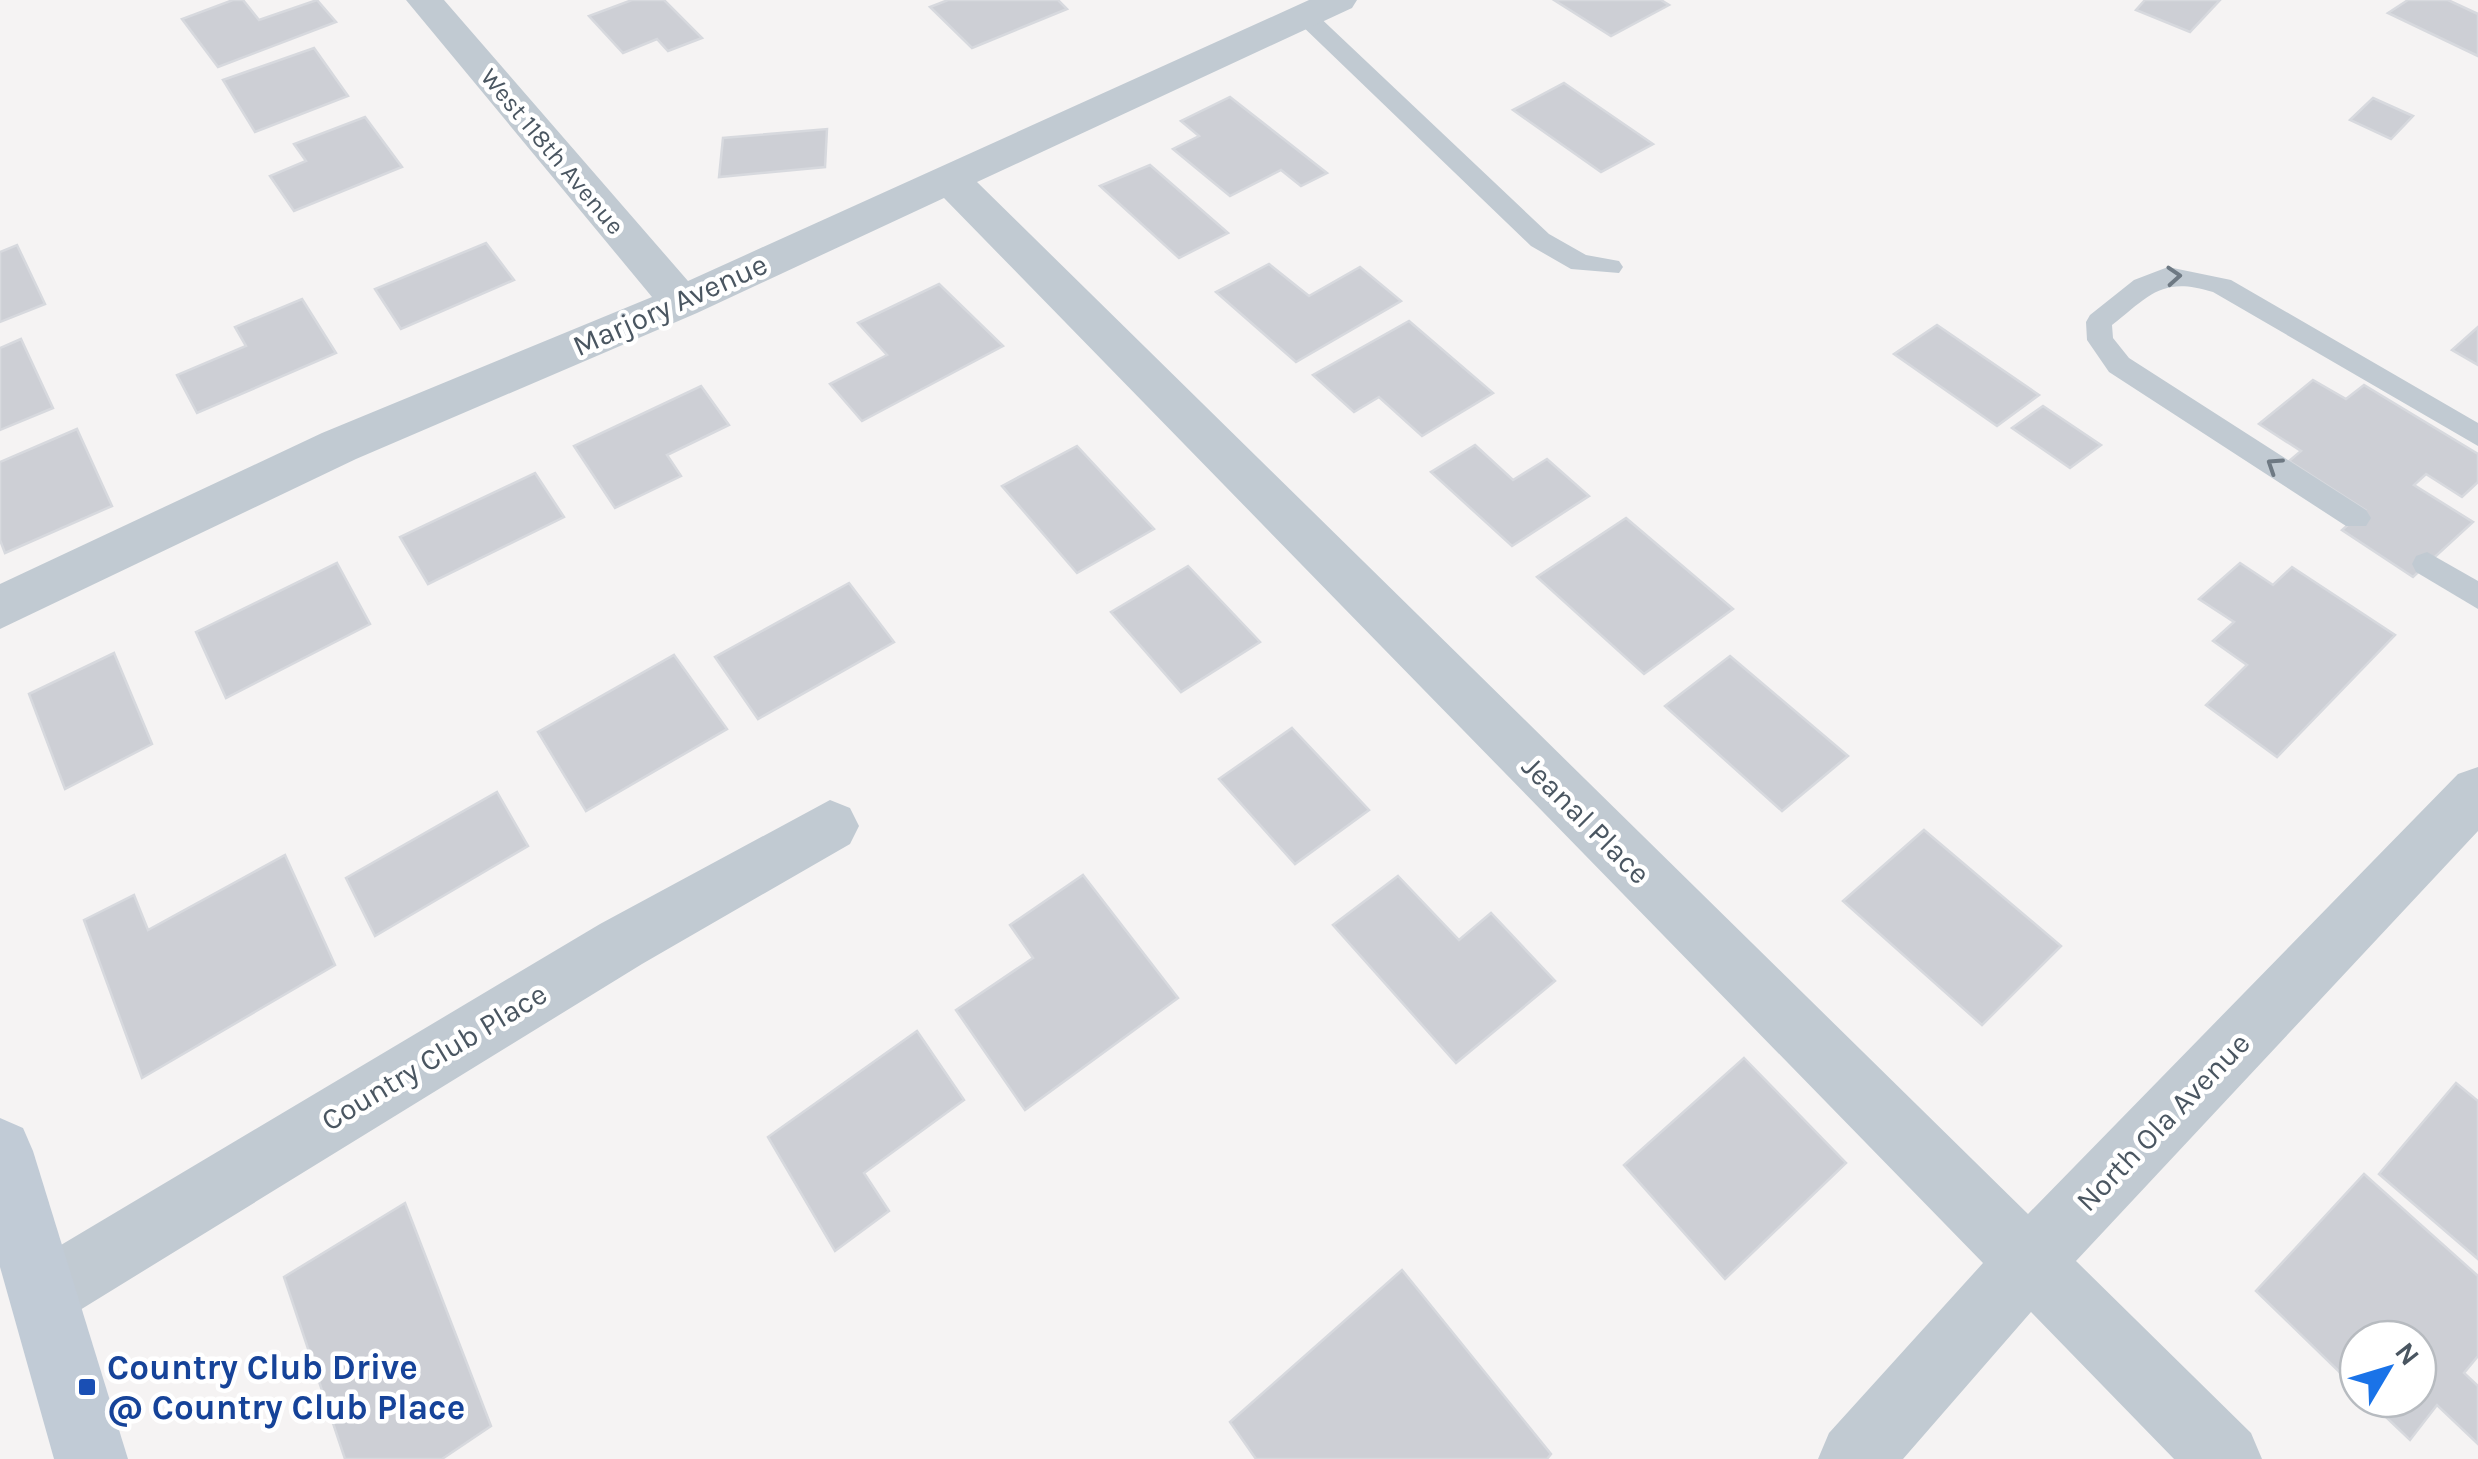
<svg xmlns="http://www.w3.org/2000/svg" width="2478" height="1459" font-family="Karla,sans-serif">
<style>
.building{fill:#cdcfd5;stroke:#d7d9de;stroke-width:2.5}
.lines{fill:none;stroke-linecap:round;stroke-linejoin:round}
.lane{fill:#c1cad2;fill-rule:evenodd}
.street{fill:#c1cad2;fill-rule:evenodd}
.secondary{fill:#c1cbd6;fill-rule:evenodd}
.oneway{stroke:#6e7983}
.transit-dot{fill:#1a4fb4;stroke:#fff;stroke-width:4}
.labels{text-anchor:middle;stroke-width:9;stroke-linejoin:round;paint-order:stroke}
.far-street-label{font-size:25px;fill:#4a5661;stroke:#fff}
.street-label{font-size:30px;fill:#4a5661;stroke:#fff}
.near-transit-label{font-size:35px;font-weight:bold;fill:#164399;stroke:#fff;text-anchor:start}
</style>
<rect width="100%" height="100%" fill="#f5f3f3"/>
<g class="building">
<path d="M233 0H243L259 20 317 0 336 22 218 67 182 19Z"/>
<path d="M632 0H664L702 38 668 51 657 39 623 53 589 16Z"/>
<path d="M948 0H1058L1067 9 972 48 930 7Z"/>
<path d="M1554 0H1661L1669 5 1611 36Z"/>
<path d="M2145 0H2220L2190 32 2136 10Z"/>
<path d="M2408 0H2448L2478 14V56L2388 13Z"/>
<path d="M314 48 348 96 255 132 223 80Z"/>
<path d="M1564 83 1653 144 1601 172 1513 110Z"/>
<path d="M1230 97 1327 173 1301 186 1281 170 1230 196 1173 149 1199 136 1181 121Z"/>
<path d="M2373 98 2413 116 2391 139 2350 120Z"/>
<path d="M365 117 402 167 294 211 270 176 306 161 294 144Z"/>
<path d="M827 129 825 167 719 177 723 138Z"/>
<path d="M1150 165 1228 233 1179 258 1100 186Z"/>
<path d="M486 243 514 280 401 329 375 289Z"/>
<path d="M17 245 45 304 0 322V252Z"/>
<path d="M1269 264 1309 296 1360 267 1401 301 1296 362 1216 292Z"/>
<path d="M939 284 1003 346 862 421 830 384 887 355 858 323Z"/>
<path d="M302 299 336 353 197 413 177 375 246 346 235 327Z"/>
<path d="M1409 321 1493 393 1422 436 1379 397 1354 412 1313 375Z"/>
<path d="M1937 325 2039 395 1997 426 1894 354Z"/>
<path d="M2478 327V365L2452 350Z"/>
<path d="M21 339 53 408 0 430V348Z"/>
<path d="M2313 380 2346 399 2364 385 2478 454V482L2462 497 2426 474 2414 485 2473 522 2413 577 2342 530 2365 510 2289 461 2301 451 2259 424Z"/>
<path d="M701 386 729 425 667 455 681 476 615 508 574 446Z"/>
<path d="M2043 406 2101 445 2070 468 2012 428Z"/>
<path d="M77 429 112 506 5 553 0 540V462Z"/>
<path d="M1475 445 1513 480 1547 459 1589 496 1512 546 1431 472Z"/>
<path d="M1077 446 1154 529 1077 573 1002 486Z"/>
<path d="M535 473 564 517 428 584 400 537Z"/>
<path d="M1626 518 1733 609 1644 674 1537 577Z"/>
<path d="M337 563 370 624 226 698 196 632Z"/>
<path d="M2240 563 2273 585 2292 567 2395 635 2277 757 2206 705 2247 665 2213 641 2234 622 2199 599Z"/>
<path d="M1188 566 1260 642 1181 692 1111 612Z"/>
<path d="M849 583 894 642 758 719 715 657Z"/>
<path d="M114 653 152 744 65 789 29 694Z"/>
<path d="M674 655 727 729 586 811 538 732Z"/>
<path d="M1730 656 1848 756 1782 811 1665 706Z"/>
<path d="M1292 728 1369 810 1295 864 1219 779Z"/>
<path d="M497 792 528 846 375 936 346 878Z"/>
<path d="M1924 830 2061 946 1982 1025 1843 901Z"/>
<path d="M285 855 335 965 142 1078 84 920 134 895 148 930Z"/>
<path d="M1083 875 1178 998 1025 1110 956 1010 1033 958 1010 925Z"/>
<path d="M1398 876 1459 940 1491 913 1555 981 1456 1063 1333 925Z"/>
<path d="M917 1031 964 1100 864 1173 889 1211 835 1251 768 1137Z"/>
<path d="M1744 1058 1846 1163 1725 1279 1624 1165Z"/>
<path d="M2456 1083 2478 1101V1259L2379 1174Z"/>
<path d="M2364 1174 2478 1276V1356L2464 1373 2478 1386V1444L2437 1405 2410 1440 2367 1399H2418V1339H2358V1390L2256 1291Z"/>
<path d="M405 1203 491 1426 442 1459H345L284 1277Z"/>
<path d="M1402 1270 1551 1454 1547 1459H1256L1230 1422Z"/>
</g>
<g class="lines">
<g class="lane">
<path d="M1305 9 1313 11 1549 234 1586 255 1619 261 1623 267 1619 273 1571 269 1531 246 1297 21 1294 16Z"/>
<path d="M2168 267 2231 280 2478 423V446L2213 292C2162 276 2150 295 2112 325L2113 338 2129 358 2366 510 2371 518 2366 526H2346L2109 372 2087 340 2086 322 2090 315 2134 280Z"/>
<path d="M2427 552 2478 581V609L2416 572 2412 564 2416 556Z"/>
</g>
<g class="street">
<path d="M406 0H444L688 281 1309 0H1357L1352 8 977 182 2028 1214 2458 774 2478 767V831L2076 1261 2251 1433 2262 1459H2174L2031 1312 1903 1459H1818L1829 1433 1983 1263 944 198 697 313 356 459 0 629V584L322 433 652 297Z"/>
<path d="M830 800 850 808 859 826 850 844 642 964 67 1318 43 1328 19 1318 9 1294 19 1270 600 924Z"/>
</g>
<path class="secondary" d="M0 1118 23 1128 33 1151 128 1459H54L0 1267Z"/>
</g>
<defs><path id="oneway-chevron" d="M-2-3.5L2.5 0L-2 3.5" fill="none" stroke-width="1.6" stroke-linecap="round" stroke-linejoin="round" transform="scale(2.5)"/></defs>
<g class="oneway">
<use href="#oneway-chevron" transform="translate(2174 276) rotate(-4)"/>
<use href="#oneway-chevron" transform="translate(2274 465) rotate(-147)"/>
</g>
<rect class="transit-dot" x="77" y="1377" width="20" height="20" rx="5"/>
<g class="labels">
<g class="far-street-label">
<text transform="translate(553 151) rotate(50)" y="9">West 118th Avenue</text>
</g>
<g class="street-label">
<text transform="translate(670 305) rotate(-24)" y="10">Marjory Avenue</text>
<text transform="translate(1586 820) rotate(45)" y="10">Jeanal Place</text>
<text transform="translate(434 1057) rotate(-31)" y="10">Country Club Place</text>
<text transform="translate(2163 1122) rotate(-46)" y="10">North Ola Avenue</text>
</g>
<g class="near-transit-label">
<text x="107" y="1379">Country Club Drive<tspan x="107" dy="40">@ Country Club Place</tspan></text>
</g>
</g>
<g transform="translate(2388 1369) rotate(52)"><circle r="48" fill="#ffffff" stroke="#b7bbc0" stroke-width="2.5"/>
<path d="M0-8L18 38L0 25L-18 38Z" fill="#1a73e8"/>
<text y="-15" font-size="28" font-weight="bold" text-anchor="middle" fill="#4a5661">N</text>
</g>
</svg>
